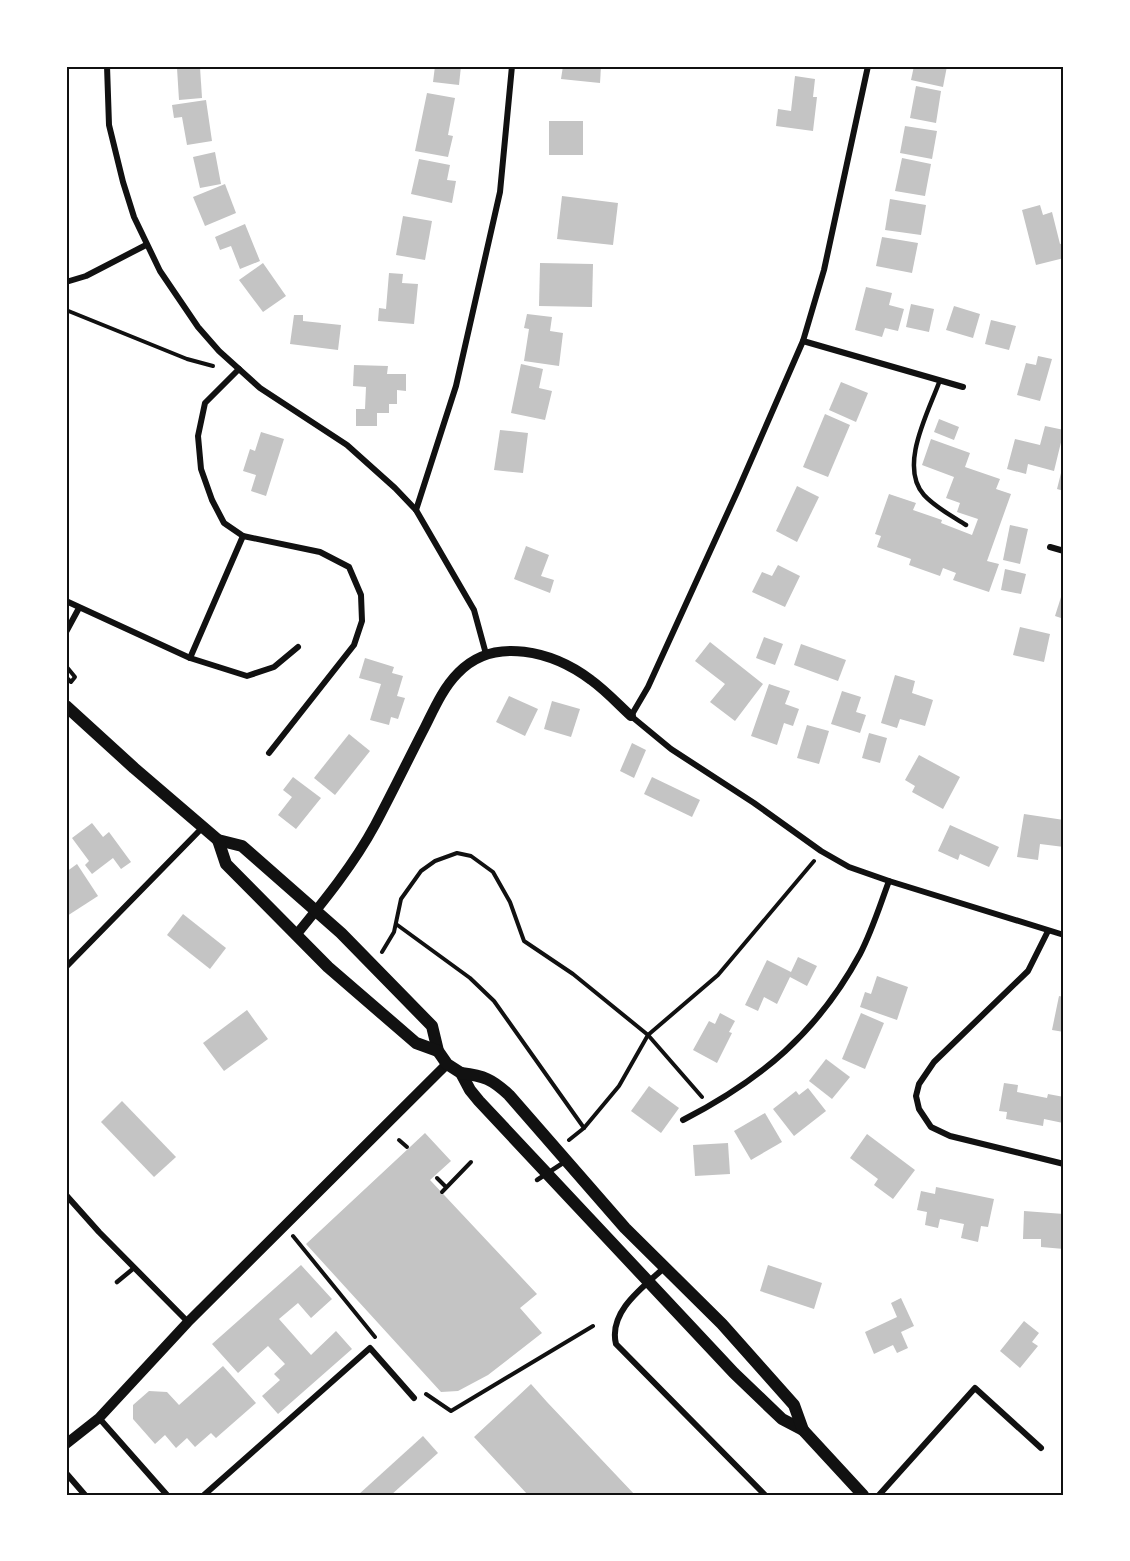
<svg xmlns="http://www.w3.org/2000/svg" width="1130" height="1561" font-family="'IBM Plex Sans',sans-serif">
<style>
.building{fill:#c4c4c4}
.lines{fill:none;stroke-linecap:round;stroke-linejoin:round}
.path{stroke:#111;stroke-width:4}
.service{stroke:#111;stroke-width:4.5}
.minor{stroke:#111;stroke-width:6}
.tertiary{stroke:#111;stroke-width:10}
.secondary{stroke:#111;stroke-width:12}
.neatline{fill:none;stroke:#111;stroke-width:2}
</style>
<rect width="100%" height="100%" fill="#fff"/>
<g class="building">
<path d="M435 66H461L459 85 433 82Z"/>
<path d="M563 66H601L600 83 561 79Z"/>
<path d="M914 66H947L943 87 911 80Z"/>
<path d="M200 67 202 98 179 100 177 68Z"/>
<path d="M795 76 815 79 813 97H817L813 131 776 126 778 109 791 111Z"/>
<path d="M916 86 941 91 936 123 910 118Z"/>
<path d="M427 93 455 98 448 135 453 136 448 157 415 151Z"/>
<path d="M206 100 212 141 187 145 182 117 174 118 172 105Z"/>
<rect x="549" y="121" width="34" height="34"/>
<path d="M905 126 937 131 932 159 900 153Z"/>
<path d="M215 152 221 184 200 188 193 157Z"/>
<path d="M902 158 931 164 925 196 895 191Z"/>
<path d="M419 159 450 165 447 180 456 181 452 203 411 194Z"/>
<path d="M225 184 236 213 205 226 193 197Z"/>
<path d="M562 196 618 203 613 245 557 239Z"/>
<path d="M890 199 926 205 921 235 885 230Z"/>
<path d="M1040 205 1043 215 1052 212 1060 244 1064 243V258L1036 265 1022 210Z"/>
<path d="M403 216 432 221 425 260 396 255Z"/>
<path d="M245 224 260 261 240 269 231 246 220 250 215 237Z"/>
<path d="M882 237 918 243 912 273 876 266Z"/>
<path d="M263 263 286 296 263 312 239 280Z"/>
<path d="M540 263 593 264 592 307 539 306Z"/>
<path d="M389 273 403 274 402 283 418 284 414 324 378 321 379 308 386 309Z"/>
<path d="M866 287 892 293 889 305 904 309 898 331 885 328 882 337 855 330Z"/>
<path d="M911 304 934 309 929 332 906 327Z"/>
<path d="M954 306 980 314 973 338 946 330Z"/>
<path d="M527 314 552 317 550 331 563 333 559 366 524 361 529 329 524 328Z"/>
<path d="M294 315H303V321L341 325 338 350 290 344Z"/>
<path d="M991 320 1016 326 1009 350 985 344Z"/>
<path d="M1038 356 1052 359 1040 401 1017 395 1026 363 1036 365Z"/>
<path d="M521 364 543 369 539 388 552 391 545 420 511 413Z"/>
<path d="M354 365 388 366 387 374H406V391L397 390V404H389V413H377V426H356V409H365L366 387 353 386Z"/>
<path d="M841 382 868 393 856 422 829 410Z"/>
<path d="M825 414 850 425 828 477 803 467Z"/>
<path d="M939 419 959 427 954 440 934 432Z"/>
<path d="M1045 426 1064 430 1054 471 1028 464 1026 474 1007 469 1015 439 1040 445Z"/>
<path d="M500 430 528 433 523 473 494 470Z"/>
<path d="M261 432 284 439 266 496 251 491 256 475 243 471 250 449 255 451Z"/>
<path d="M931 439 970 453 965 467 1000 479 996 489 1011 494 987 561 999 564 989 592 953 580 956 573 943 568 940 576 909 565 911 559 877 547 881 536 875 534 889 494 916 503 913 510 942 520 941 523 972 535 978 519 957 512 960 503 946 498 954 477 922 465Z"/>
<path d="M1063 465H1064V491L1057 489Z"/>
<path d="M797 486 819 497 797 542 776 531Z"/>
<path d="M1010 525 1028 529 1020 564 1003 560Z"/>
<path d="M526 546 549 555 541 576 554 580 550 593 514 579Z"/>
<path d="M778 565 800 576 785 607 752 592 762 572 772 576Z"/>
<path d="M1005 569 1026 574 1021 594 1001 590Z"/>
<path d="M1061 597 1064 598V619L1055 616Z"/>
<path d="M1020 627 1050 634 1044 662 1013 655Z"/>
<path d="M764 637 783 644 775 665 756 658Z"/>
<path d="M710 642 763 684 735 721 710 702 725 684 695 661Z"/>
<path d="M801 644 846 660 838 681 794 665Z"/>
<path d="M365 658 394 667 392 673 403 676 397 696 405 698 398 719 391 717 389 725 370 720 381 684 359 678Z"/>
<path d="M895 675 915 681 912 693 933 700 925 726 900 719 897 728 881 723Z"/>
<path d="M769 684 790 691 785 704 799 709 793 726 784 723 777 745 751 736Z"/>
<path d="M842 691 861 697 856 712 866 715 860 733 831 724Z"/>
<path d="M509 696 538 709 525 736 496 722Z"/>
<path d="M552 701 580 709 571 737 544 729Z"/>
<path d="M807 725 829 731 819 764 797 758Z"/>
<path d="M869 733 887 738 880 763 862 758Z"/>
<path d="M349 734 370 751 335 795 314 778Z"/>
<path d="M632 743 646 750 634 778 620 771Z"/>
<path d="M919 755 960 777 943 809 912 792 915 786 905 780Z"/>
<path d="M293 777 321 798 296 829 278 815 292 797 283 790Z"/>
<path d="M652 777 700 800 692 817 644 794Z"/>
<path d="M1024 814 1064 820V847L1040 844 1038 860 1017 857Z"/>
<path d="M92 823 103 837 109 832 131 862 121 869 113 858 92 874 85 865 89 861 72 838Z"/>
<path d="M950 825 999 847 989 867 960 854 958 860 938 851Z"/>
<path d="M77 864 98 896 67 916 66 872Z"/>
<path d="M183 914 226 948 210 969 167 935Z"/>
<path d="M798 957 817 966 807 986 790 977 777 1004 764 997 758 1011 745 1005 767 960 791 972Z"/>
<path d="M877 976 908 987 897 1020 860 1007 865 992 871 994Z"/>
<path d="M1059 996 1064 997V1032L1052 1030Z"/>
<path d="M247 1010 268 1039 224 1071 203 1043Z"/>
<path d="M720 1013 735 1021 729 1032 732 1033 717 1063 693 1050 709 1021 715 1024Z"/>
<path d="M861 1013 884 1023 865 1069 842 1059Z"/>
<path d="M826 1059 850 1077 832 1099 809 1081Z"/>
<path d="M1004 1083 1018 1085 1017 1092 1047 1098 1048 1094 1064 1097 1063 1123 1044 1119 1043 1126 1006 1119 1007 1112 999 1111Z"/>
<path d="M649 1086 679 1108 661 1133 631 1111Z"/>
<path d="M808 1088 826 1111 794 1136 773 1109 796 1091 799 1095Z"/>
<path d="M122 1101 176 1157 154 1177 101 1122Z"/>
<path d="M765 1113 782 1142 751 1160 734 1131Z"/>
<path d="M425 1133 451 1161 430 1180 537 1294 520 1308 542 1333 488 1375 458 1391 441 1392 306 1244Z"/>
<path d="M867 1134 915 1170 893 1199 874 1185 878 1179 850 1158Z"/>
<path d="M728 1143 730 1174 695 1176 693 1145Z"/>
<path d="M936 1187 994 1199 988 1227 981 1226 978 1242 961 1238 964 1224 940 1219 938 1228 925 1225 927 1212 917 1210 921 1191 935 1194Z"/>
<path d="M1024 1211 1064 1214V1249L1041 1247V1239H1023Z"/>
<path d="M301 1265 332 1299 311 1318 298 1303 279 1319 311 1355 336 1331 352 1349 278 1414 262 1396 280 1380 274 1374 285 1364 268 1346 238 1373 212 1344Z"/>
<path d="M768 1265 822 1283 814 1309 760 1291Z"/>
<path d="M901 1298 914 1326 901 1332 908 1348 897 1353 893 1345 874 1354 865 1332 897 1317 891 1303Z"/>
<path d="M1024 1321 1039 1333 1032 1342 1038 1346 1020 1368 1000 1351Z"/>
<path d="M223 1366 256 1403 216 1438 211 1433 195 1447 187 1438 176 1448 165 1435 155 1444 133 1419V1405L149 1391 167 1392 179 1405Z"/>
<path d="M531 1384 547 1402 635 1495H528L474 1437Z"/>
<path d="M423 1436 438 1453 391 1495H358Z"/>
</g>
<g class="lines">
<g class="path">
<path d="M66 310 187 359 213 366"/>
<path d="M66 666 75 677 71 682 66 677"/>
<path d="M396 924 470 978 494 1001 584 1128"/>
<path d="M382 952 394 932 401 899 421 871 435 861 457 853 471 856 493 872 510 902 524 941 573 974 648 1035 702 1097"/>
<path d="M399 1140 407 1147"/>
<path d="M569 1140 584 1128 619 1086 648 1035 718 975 814 861"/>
<path d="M437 1178 446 1187"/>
<path d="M442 1192 471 1162"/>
<path d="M293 1236 375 1337"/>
<path d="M426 1394 451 1411 593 1326"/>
</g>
<g class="service">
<path d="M940 380C929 411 898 466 924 495 936 508 952 516 966 525"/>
<path d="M537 1180 566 1161"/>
<path d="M117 1282 134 1268"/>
</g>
<g class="minor">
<path d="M107 66 109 125 123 182 134 217 160 271 198 327 219 351 260 388 347 445 395 488 416 510 474 610 486 654"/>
<path d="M868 66 824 270 803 341 738 490 648 687 631 716 671 749 754 803 821 851 849 867 889 881 1064 935"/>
<path d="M66 282 86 276 146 245"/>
<path d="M803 341 963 387"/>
<path d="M239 369 205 403 198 436 201 469 212 500 224 523 243 536 320 552 349 567 361 595 362 621 354 645 269 753"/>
<path d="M416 510 456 386 500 192 512 66"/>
<path d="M1050 547 1064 551"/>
<path d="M66 601 190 658 247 676 274 667 298 647"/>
<path d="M66 632 79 608"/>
<path d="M190 658 243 536"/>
<path d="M1048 931 1028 971 934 1062 919 1084 916 1096 919 1109 931 1127 950 1136 1064 1164"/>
<path d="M66 967 203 827"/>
<path d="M683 1120C761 1080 818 1032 860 954 872 931 880 905 889 881"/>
<path d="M66 1195 99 1232 188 1322"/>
<path d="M664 1268C643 1287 608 1312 616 1344L765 1495"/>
<path d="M99 1418 167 1495"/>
<path d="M66 1473 85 1495"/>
<path d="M204 1495 370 1348 414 1398"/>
<path d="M879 1495 975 1388 1041 1448"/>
</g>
<g class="tertiary">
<path d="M296 935C324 901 354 864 375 825 392 793 408 760 425 727 434 709 443 688 458 673 494 635 554 652 591 680 605 690 618 704 631 716"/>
<path d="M66 1444 99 1418 188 1322 447 1064"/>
</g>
<g class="secondary">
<path d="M66 706 134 768 218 840 242 846 341 933 432 1026 438 1051 447 1064 461 1073 470 1090 479 1101 734 1373 782 1419 803 1430 863 1495"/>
<path d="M218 840 226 864 328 967 416 1043 438 1051"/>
<path d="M461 1073C484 1076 492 1079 509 1095L625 1228 722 1324 794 1405 803 1430"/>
</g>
</g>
<rect width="1130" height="1561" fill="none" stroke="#ffffff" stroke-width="135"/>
<rect x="68" y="68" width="994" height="1426" class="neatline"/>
</svg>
